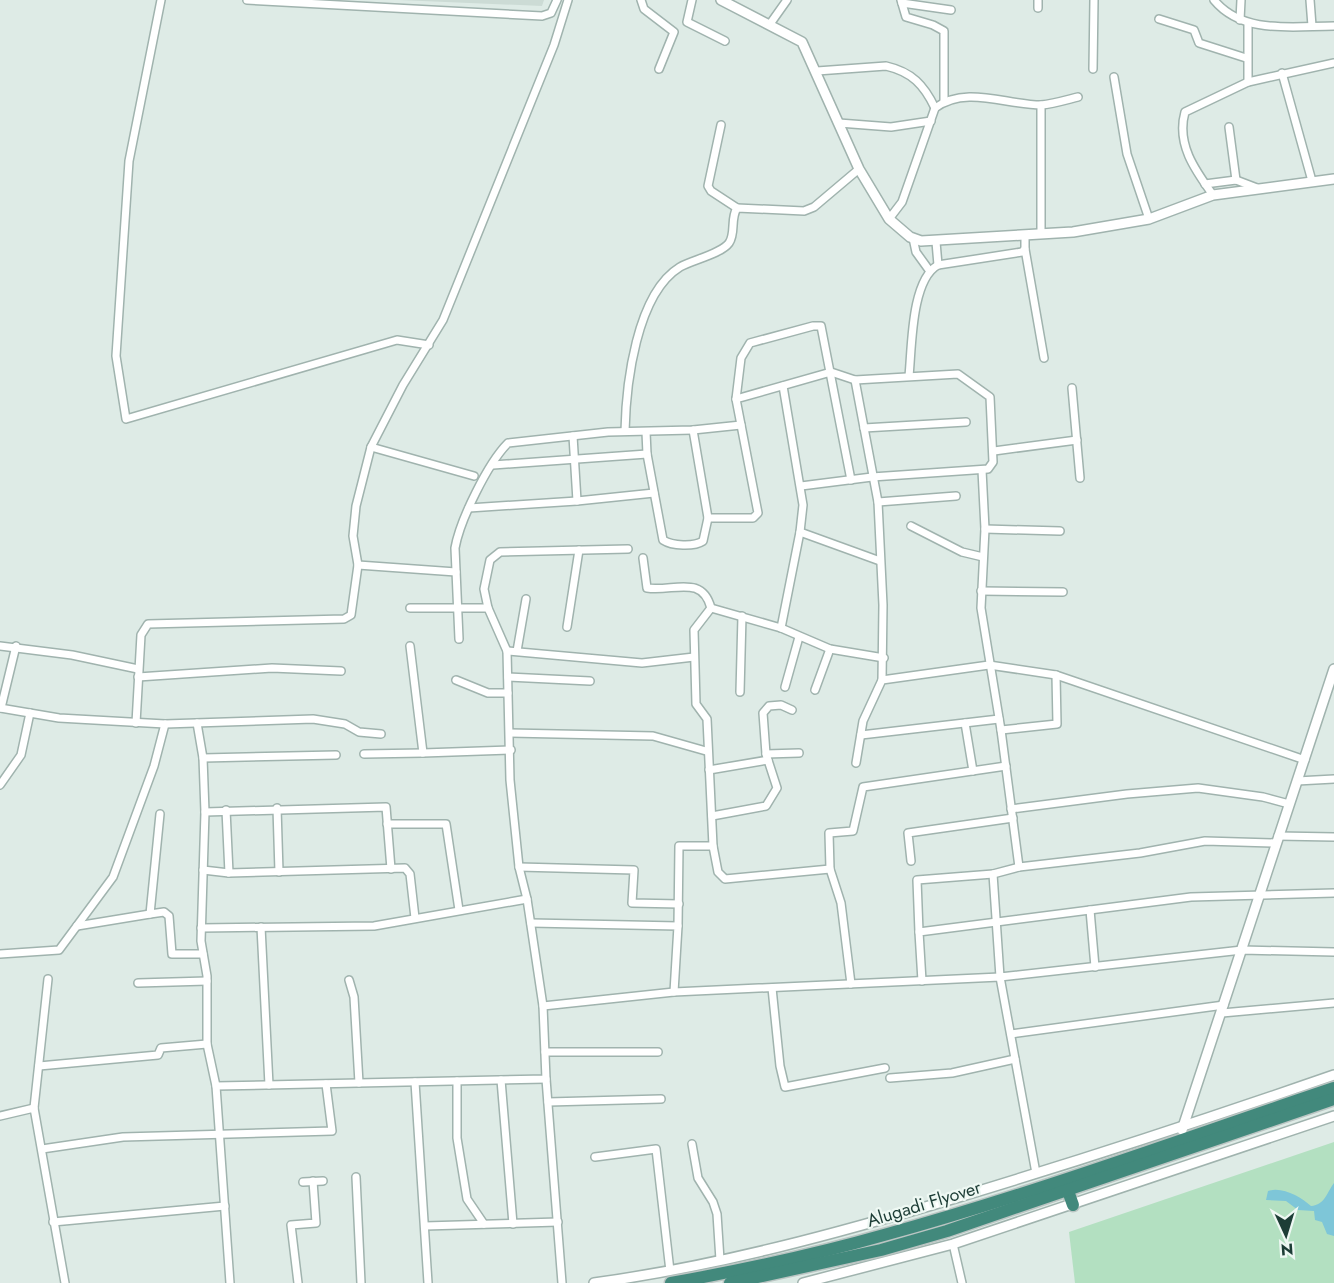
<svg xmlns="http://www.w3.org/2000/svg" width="1334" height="1283" font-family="Jost,sans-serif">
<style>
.built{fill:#ccdbd5}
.green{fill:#b3e0c1}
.water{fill:#7ec6d8}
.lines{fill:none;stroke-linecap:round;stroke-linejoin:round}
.minor-casing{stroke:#a0b3ae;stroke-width:10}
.tertiary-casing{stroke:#a0b3ae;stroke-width:12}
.trunk-casing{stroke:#bbc5c3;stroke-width:15}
.minor{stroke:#fff;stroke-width:7}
.tertiary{stroke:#fff;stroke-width:9}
.trunk{stroke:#42897c;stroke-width:12}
.labels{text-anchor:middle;stroke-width:4.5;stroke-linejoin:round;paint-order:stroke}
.street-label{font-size:18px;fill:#1d3d36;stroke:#eef8f3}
</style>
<rect width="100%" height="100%" fill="#deebe6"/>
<path class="built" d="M399 0H544L542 6Z"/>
<path class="green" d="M1334 1142V1283H1075L1069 1232Z"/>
<path class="water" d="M1334 1183V1236L1327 1234 1322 1222 1315 1220 1314 1211 1298 1210 1286 1201 1266 1200 1268 1191C1282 1186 1301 1197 1311 1206 1325 1205 1327 1192 1334 1183Z"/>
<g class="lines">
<g class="minor-casing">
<g id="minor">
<path d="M161 0 129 161 116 356 126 419 397 340 429 345"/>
<path d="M247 0 542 16 551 13 557 0"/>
<path d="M641 0 644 9 674 32 659 69"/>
<path d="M692 0 687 22 725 41"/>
<path d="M901 0 906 17 933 25 944 31V101"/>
<path d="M1214 0C1243 35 1293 26 1334 26"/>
<path d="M1310 0 1312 26"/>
<path d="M902 3 951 10"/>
<path d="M1038 8V0"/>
<path d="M1159 19 1194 30 1199 43 1246 58"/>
<path d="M1240 20 1241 0"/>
<path d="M1248 23V82"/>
<path d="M770 24 787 0"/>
<path d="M1093 69 1094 0"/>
<path d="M817 71 886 66C912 72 924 85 935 108"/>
<path d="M1282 73 1312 181"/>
<path d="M1114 77 1127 154 1149 219"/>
<path d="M839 123 891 127 931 121"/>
<path d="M721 125 708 186 711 191 737 208"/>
<path d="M1229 127 1236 180"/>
<path d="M1205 184 1236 180 1257 188"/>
<path d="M1213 195C1195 170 1176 144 1185 112L1248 82 1334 63"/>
<path d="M889 219 902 202 935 108C966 85 1006 105 1041 105 1053 104 1066 100 1078 97"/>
<path d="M1041 234V105"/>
<path d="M913 238 916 252 929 270"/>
<path d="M936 242 938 265"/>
<path d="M1025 249 1044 358"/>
<path d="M909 376C912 347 911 280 938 265L1022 252 1025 249V236"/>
<path d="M855 380 878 502 883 605 882 680"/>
<path d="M1072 388 1080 478"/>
<path d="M736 399 741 358 750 343 813 326H821L851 480"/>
<path d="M864 428 966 422"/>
<path d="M625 431C626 385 636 294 680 267 692 260 721 254 729 243 736 233 730 219 737 208L804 211 814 207 859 169"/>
<path d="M646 432 647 454 663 540C672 546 694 547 703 541L708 518 693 430"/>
<path d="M573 436 577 501"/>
<path d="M371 447 474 476"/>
<path d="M994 451 1077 440"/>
<path d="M493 465 647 454"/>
<path d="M982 470 985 529 981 608 1001 730 1019 867 993 874 1000 977 1242 950 1334 952"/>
<path d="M878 502 956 496"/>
<path d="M469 508 577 501 654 493"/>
<path d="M708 518H753L758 513 736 399 831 372 855 380 958 374 990 397 993 462 988 469 872 477 801 486"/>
<path d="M911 526 962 552 983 557"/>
<path d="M985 529 1060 531"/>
<path d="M800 532 880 561"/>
<path d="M643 558 647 588C673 592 702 574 711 608L694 630 696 704 707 719 713 846H679L678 926"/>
<path d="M358 565 456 572"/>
<path d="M981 591 1063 592"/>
<path d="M410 608H488"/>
<path d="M711 608 781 628 830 649 884 658"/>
<path d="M567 627 579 550"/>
<path d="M781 628 800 532 803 505 783 386"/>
<path d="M459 639 455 548C460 520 488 463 508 443L608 432 693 430 741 425"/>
<path d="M0 646 72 655 138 669"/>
<path d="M410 646 423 753 511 750"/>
<path d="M507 651 642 663 694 657"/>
<path d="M517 651 526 599"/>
<path d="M138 677 272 668 341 671"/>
<path d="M508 677 590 681"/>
<path d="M456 680 488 693H508"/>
<path d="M785 687 799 637"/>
<path d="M815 690 830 649"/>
<path d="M740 692 742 616"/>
<path d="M0 708 59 718 165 724 313 719 345 724 359 732 381 734"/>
<path d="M1 708 16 646"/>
<path d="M136 723 141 635 148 624 344 619 351 615 358 565 353 536 356 506 371 447 403 385 443 320 554 45 568 0"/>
<path d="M197 723 203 758 205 812 201 941 207 976V1044L216 1086 230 1283"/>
<path d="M965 723 973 771"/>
<path d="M1001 730 1057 724 1056 675"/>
<path d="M510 733 653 736 706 751"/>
<path d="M861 735 999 719"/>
<path d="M364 754 423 753"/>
<path d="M766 754 799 753"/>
<path d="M203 758 336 755"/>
<path d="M856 763 863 721 882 680 989 665 1056 675 1305 760"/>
<path d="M709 770 768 760"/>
<path d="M1297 781 1334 779"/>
<path d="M0 785 21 755 30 713"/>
<path d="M277 808 279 872"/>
<path d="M1011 809 1127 794 1198 788 1263 797 1289 804"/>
<path d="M226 810 229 873"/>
<path d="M205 812 386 807 391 869"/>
<path d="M160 814 150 914 164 912 169 916 172 954H203"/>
<path d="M712 816 766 806 777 788 766 754 763 713 769 706 781 705 792 710"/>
<path d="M387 824H446L459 910"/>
<path d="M1278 836 1334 837"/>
<path d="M713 846 718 872 725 879 830 869"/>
<path d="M911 861 908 833 1013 818"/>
<path d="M519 867 634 870 632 903 679 904"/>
<path d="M1019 867 1140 853 1205 841 1276 843"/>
<path d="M203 870 229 873 405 868 410 874 415 918"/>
<path d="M527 899 519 867 510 780 507 651 488 608 484 589 490 560 500 552 628 549"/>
<path d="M1090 910 1095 967"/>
<path d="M531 923 678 926 674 992"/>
<path d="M77 926 150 914"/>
<path d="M261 927 269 1085"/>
<path d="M201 928 374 926 527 899 543 1006 546 1079 216 1086"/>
<path d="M919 932 917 880 993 874"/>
<path d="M0 954 59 950 113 877 154 766 165 724"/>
<path d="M349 980 354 997 359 1083"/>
<path d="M922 981 919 932 1191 897 1334 893"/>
<path d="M138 983 207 981"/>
<path d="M851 984 841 903 830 869 829 833 853 831 863 787 1006 766"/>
<path d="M772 988 780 1066 785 1087 885 1068"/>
<path d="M543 1006 674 992 1000 977 1036 1173"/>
<path d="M1222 1013 1334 1003"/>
<path d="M1011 1034 1224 1005"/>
<path d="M545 1052H658"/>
<path d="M39 1066 158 1055 161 1048 207 1044"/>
<path d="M890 1078 952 1073 1015 1059"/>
<path d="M546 1079 562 1283"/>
<path d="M501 1080 513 1224"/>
<path d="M457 1081V1138L467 1199 484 1224"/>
<path d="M415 1082 428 1283"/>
<path d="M548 1102 661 1099"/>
<path d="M34 1108 48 979"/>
<path d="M0 1116 34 1108 65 1283"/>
<path d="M692 1144 698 1178 713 1202 717 1214 720 1260"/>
<path d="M42 1149 123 1137 332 1131 326 1084"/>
<path d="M595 1157 656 1149 670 1271"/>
<path d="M356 1177 361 1283"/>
<path d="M303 1182 323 1181"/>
<path d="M53 1222 225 1206"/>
<path d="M425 1226 558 1222"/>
<path d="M953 1244 962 1283"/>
<path d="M298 1283 291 1225 316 1223 313 1181"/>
</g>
</g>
<g class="tertiary-casing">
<g id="tertiary">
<path d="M721 0 802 42 859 169 889 219 910 237 921 241 1073 232 1149 219 1213 195 1334 179"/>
<path d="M1182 1130 1334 669"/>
<path d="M594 1283C718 1266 839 1233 959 1197 1085 1159 1210 1118 1334 1075"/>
<path d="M803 1283 953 1244 1334 1116"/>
</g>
</g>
<g class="trunk-casing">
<g id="trunk">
<path d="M1068 1191 1073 1205"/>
<path d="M671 1283C743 1270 814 1255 884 1235 1036 1193 1185 1138 1334 1088"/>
<path d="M730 1283 881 1250 947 1231 1334 1099"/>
</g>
</g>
<use href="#minor" class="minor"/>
<use href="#tertiary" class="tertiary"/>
<use href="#trunk" class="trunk"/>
</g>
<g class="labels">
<g class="street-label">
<text transform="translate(924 1204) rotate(-17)" y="6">Alugadi Flyover</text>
</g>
</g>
<g transform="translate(1286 1235) rotate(176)" stroke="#eef8f3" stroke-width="4.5" paint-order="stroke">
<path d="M0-4.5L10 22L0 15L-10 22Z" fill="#1d3d36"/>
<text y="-9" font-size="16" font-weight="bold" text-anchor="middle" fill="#1d3d36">N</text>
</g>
</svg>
